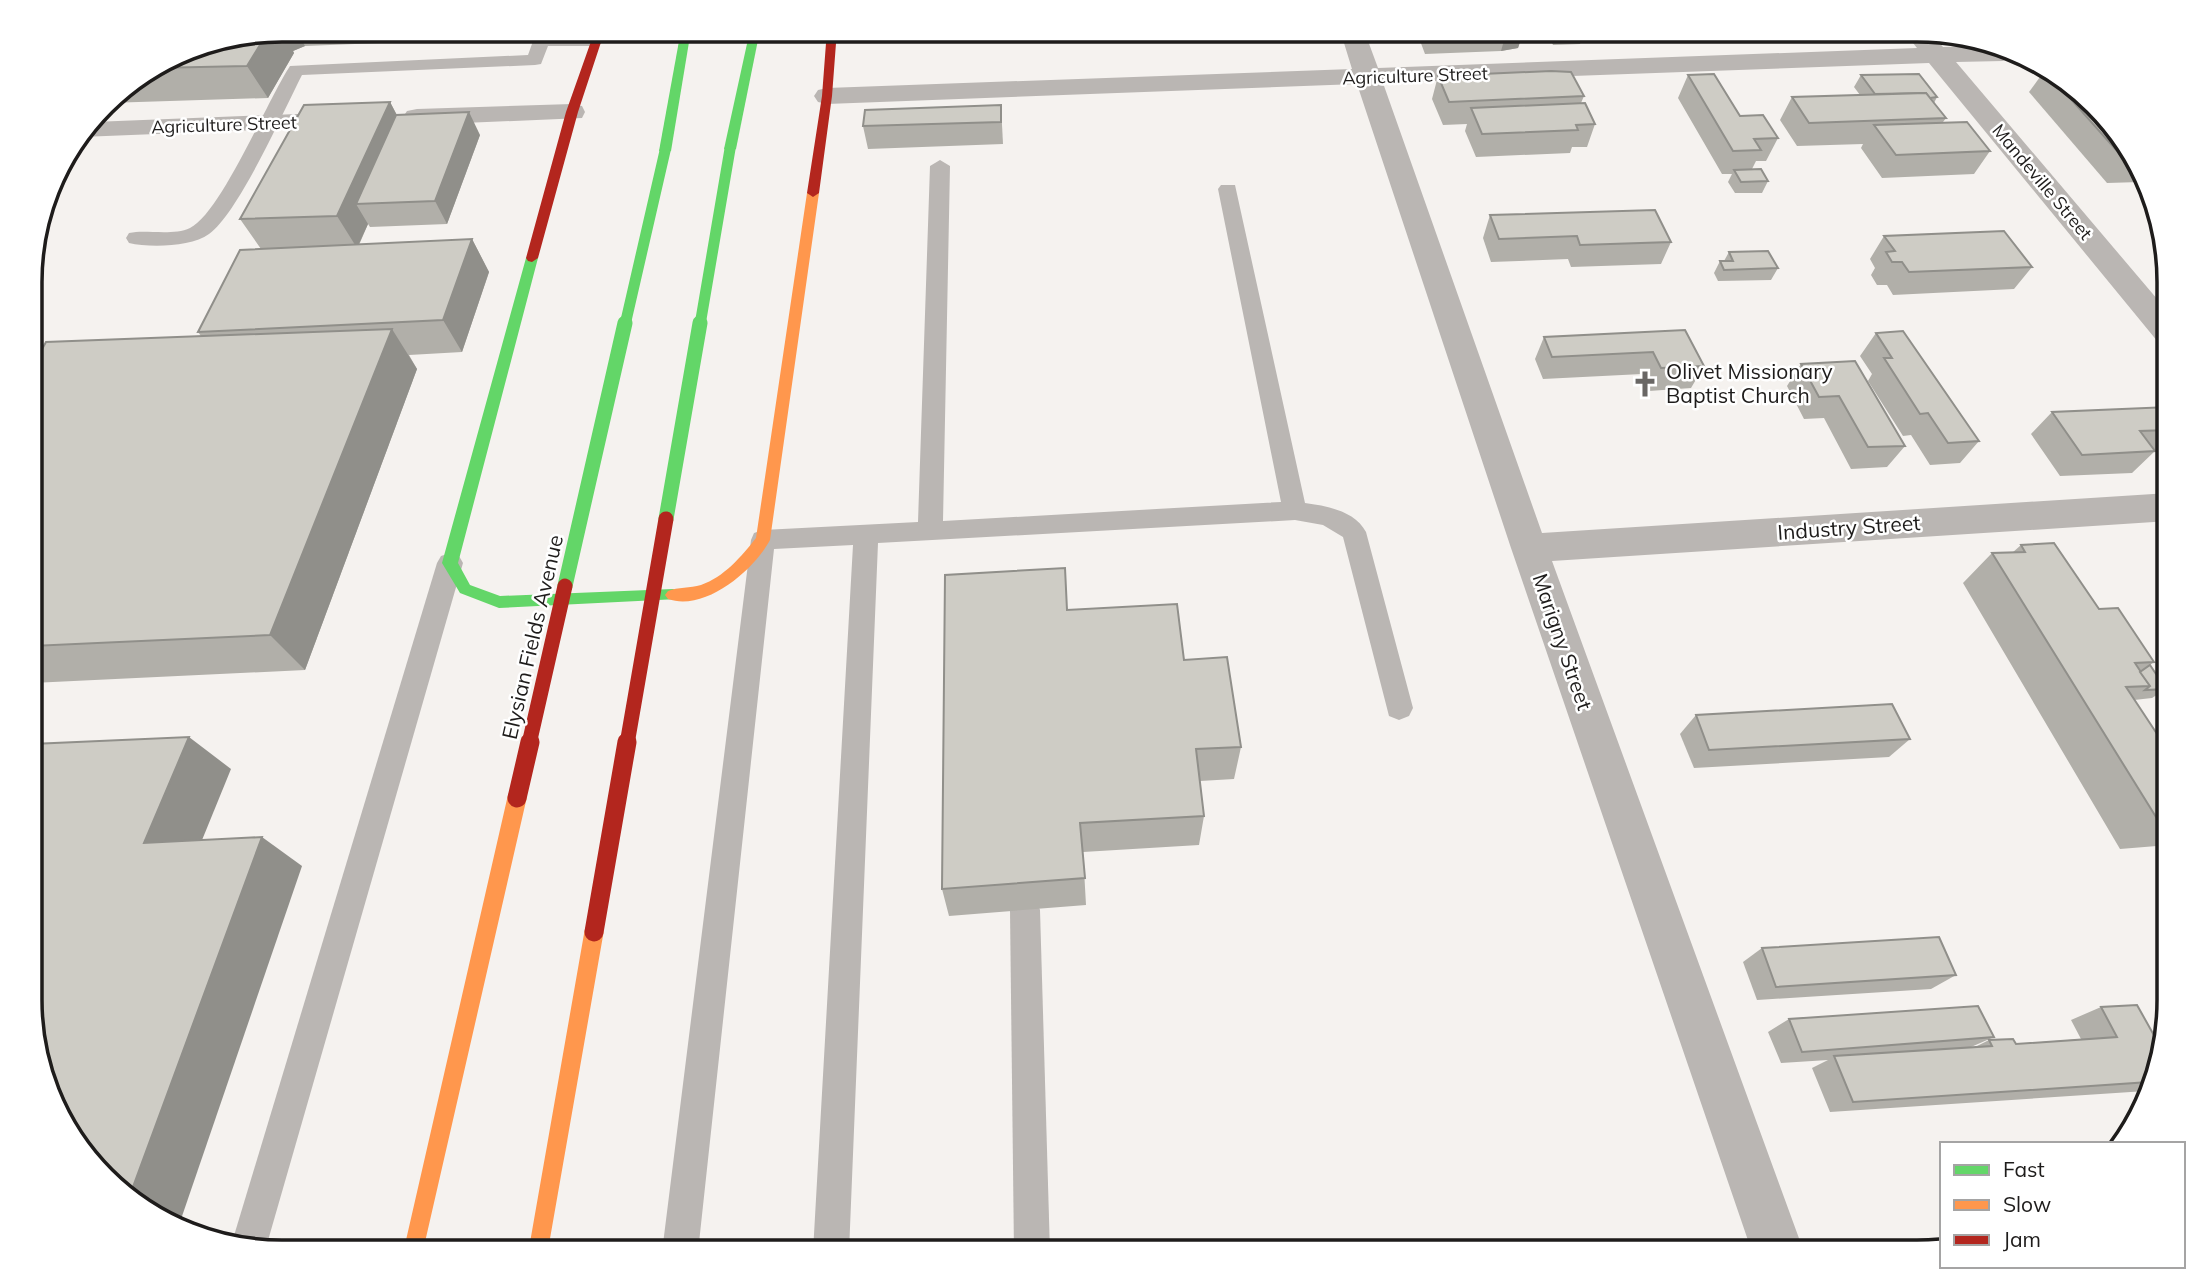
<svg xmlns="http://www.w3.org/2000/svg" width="2199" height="1282" font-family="Mulish,sans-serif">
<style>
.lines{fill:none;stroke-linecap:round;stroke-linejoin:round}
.lane{fill:#bab6b3;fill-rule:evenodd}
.street{fill:#bab6b3;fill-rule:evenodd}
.fast{fill:#63d668;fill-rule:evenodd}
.slow{fill:#ff974d;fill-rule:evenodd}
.jam{fill:#b3261e;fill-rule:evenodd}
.fast-bridge-far1{stroke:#63d668;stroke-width:11}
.fast-bridge{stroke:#63d668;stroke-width:15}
.slow-bridge{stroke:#ff974d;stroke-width:19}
.jam-bridge-far1{stroke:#b3261e;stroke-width:15}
.jam-bridge{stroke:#b3261e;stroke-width:19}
.wall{fill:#b1afa9}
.shaded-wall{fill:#908f8a}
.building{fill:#ceccc5;stroke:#908f8a;stroke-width:2}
.labels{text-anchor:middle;stroke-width:5;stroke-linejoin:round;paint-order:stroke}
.far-street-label{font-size:18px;fill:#1e1c1b;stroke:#fff}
.poi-label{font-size:21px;fill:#1e1c1b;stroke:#fff;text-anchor:start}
.street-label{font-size:21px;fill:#1e1c1b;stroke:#fff}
.rim{fill:none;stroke:#1e1c1b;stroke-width:3.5}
</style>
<rect width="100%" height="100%" fill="#f5f2ef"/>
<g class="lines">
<g class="lane">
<path d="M537 30H553L552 36H596L605 41 596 46H548L541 64 535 65 302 75C283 112 239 212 209 234 191 247 150 248 129 243L126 238 129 233 136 232C153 231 175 235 190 228 221 213 268 99 290 66L528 55Z"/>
<path d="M940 160 950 166 943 521 1281 502 1218 189 1221 185H1235L1305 503C1327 506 1355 511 1366 532L1413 708 1409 716 1399 720 1389 716 1343 537 1323 525 1295 520 878 543 849 1252H813L853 545 774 549 698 1252H662L751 540 754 533 763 530 918 522 930 166Z"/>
<path d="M450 553 459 556 463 563 267 1244 265 1248 233 1239 437 563 441 556Z"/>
<path d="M1025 896 1036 900 1040 910 1050 1252H1014L1010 910 1014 900Z"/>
</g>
<g class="street">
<path d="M1340 30H1364L1378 68 1917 48 1913 43 1917 38C1930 34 1935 37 1943 47L1979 46 2014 56 2003 61 1956 62 2169 313V345L2158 342 1929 63 1383 83 1542 533 2169 493V521L1552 561 1804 1252H1752L1511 548 1357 84 827 104 818 102 814 96 818 90 827 88 1352 69Z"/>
<path d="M572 104 582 106 585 112 582 118 417 125 407 123 403 117 407 111 417 109Z"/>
<path d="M347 112 357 114 361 120 357 126 81 137 93 122Z"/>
</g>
<g class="fast">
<path d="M681 30H691L671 151 665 154 659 151Z"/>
<path d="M750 30H760L736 149 730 152 724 149Z"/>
<path d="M532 254 538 258 458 563 470 585 500 596 673 589 678 591 681 595 678 599 499 608 460 593 442 563 526 258Z"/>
</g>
<path class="slow" d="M813 189 819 193 770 540C754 570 705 612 668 599L665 595 668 591C678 587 690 588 701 585 724 577 741 557 756 538L807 193Z"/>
<g class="jam">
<path d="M595 30H605L578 112 538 258 532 262 528 261 526 258 566 112Z"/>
<path d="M827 30H837L832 96 819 193 813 197 807 193 822 96Z"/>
</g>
<g class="fast-bridge-far1">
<path d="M625 325 665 151"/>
<path d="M700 325 730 149"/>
</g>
<g class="fast-bridge">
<path d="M666 519 700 323"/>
<path d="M565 586 625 323"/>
</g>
<g class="slow-bridge">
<path d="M413 1252 517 798"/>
<path d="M538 1252 594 932"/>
</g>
<g class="jam-bridge-far1">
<path d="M529 744 565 586"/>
<path d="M627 744 666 519"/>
</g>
<g class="jam-bridge">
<path d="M517 798 530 742"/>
<path d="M594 932 627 742"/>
</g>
</g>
<g class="wall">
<path d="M282 30H496L479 39 305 46 293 51 294 53 268 98 107 103 115 93 186 49Z"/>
<path d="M1416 30H1524L1518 48 1501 51 1425 54Z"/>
<path d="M1546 30H1582L1584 33 1580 44 1553 45Z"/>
<path d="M2045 70 2127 142 2140 182 2107 183 2029 92Z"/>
<path d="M1688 75 1740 116 1778 138 1766 161H1756L1752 169 1768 181 1762 193H1735L1728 182 1732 174H1722L1678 98Z"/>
<path d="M1861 75 1937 97 1934 103 1946 118 1943 122 1990 151 1974 174 1882 178 1861 148 1863 144 1797 146 1780 120 1792 97 1860 95 1854 87Z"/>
<path d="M1438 76 1584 96 1581 103 1595 124 1587 147H1572L1570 153 1476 157 1465 131 1467 124 1443 125 1432 99Z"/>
<path d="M390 102 397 115 480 135 447 224 370 227 368 224 359 245 472 239 489 272 462 352 409 355 417 369 305 670 32 683V367L201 336 198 332 261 249 240 219Z"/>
<path d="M1001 105 1003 144 868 149 863 126Z"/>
<path d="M1490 215 1671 242 1661 264 1571 267 1568 259 1491 262 1483 238Z"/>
<path d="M1884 236 2032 267 2014 289 1893 295 1887 285H1877L1871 275 1875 268 1870 259Z"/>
<path d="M1729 252 1778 268 1771 280 1718 281 1714 273 1720 261H1724Z"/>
<path d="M1685 330 1704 366 1691 388 1649 391 1642 374 1543 379 1535 359 1544 337Z"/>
<path d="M1876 333 1979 441 1960 463 1930 465 1911 435 1903 436 1868 381 1872 374 1860 356Z"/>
<path d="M1801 364 1905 446 1887 467 1851 469 1824 418 1804 419 1787 386Z"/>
<path d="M2169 407V451H2155L2132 473 2060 476 2031 434 2052 412Z"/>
<path d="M2021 545 2099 609 2154 662 2150 665 2166 689 2152 698 2134 700 2169 752V845L2120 849 1963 583 1992 553H2012Z"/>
<path d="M1067 610 1184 660 1241 747 1234 779 1200 781 1204 816 1199 845 1083 852 1086 905 949 916 942 889Z"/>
<path d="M1696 715 1910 739 1889 757 1694 768 1680 734Z"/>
<path d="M1762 948 1956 975 1931 989 1757 1000 1743 962Z"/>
<path d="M2101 1007 2160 1046 2146 1091 1830 1112 1812 1068 1828 1060 1781 1063 1768 1032 1789 1019 1994 1037 1971 1047H1975L1989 1040 2016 1044 2081 1039 2071 1020Z"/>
</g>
<g class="shaded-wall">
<path d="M282 30H296L305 46 293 51 294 53 268 98 247 66 268 32Z"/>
<path d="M475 30H496L479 39Z"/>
<path d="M1507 30H1524L1518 48 1501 51Z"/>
<path d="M390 102 407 135 356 204 368 224 357 248 337 216Z"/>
<path d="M469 112 480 135 447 224 435 201Z"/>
<path d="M472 239 489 272 462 352 443 320Z"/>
<path d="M392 329 417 369 305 670 270 635Z"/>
<path d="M189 737 231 769 189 872 144 843Z"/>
<path d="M262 837 302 866 179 1225 155 1218 130 1195Z"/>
</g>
<g class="building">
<path d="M1430 30H1459L1430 31Z"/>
<path d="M1555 30H1582L1584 33H1557Z"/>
<path d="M268 32 247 66 154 68 186 49Z"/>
<path d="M2050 69 2127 142 2133 160H2125L2045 70Z"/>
<path d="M1551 71 1571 72 1584 96 1449 102 1438 76Z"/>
<path d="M1714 74 1740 116 1763 115 1778 138 1754 139 1761 150 1733 151 1688 75Z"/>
<path d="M1919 74 1937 97 1930 98 1926 93 1875 94 1861 75Z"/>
<path d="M1926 93 1946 118 1809 123 1792 97Z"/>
<path d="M390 102 337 216 240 219 304 105Z"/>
<path d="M1585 103 1595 124 1576 125 1578 130 1482 134 1471 108Z"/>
<path d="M1001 105V122L863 126 865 110Z"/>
<path d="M469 112 435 201 356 204 396 115Z"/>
<path d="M1967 122 1990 151 1896 155 1874 125Z"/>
<path d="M1761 169 1768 181 1741 182 1734 170Z"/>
<path d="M1655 210 1671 242 1580 245 1577 236 1499 239 1490 215Z"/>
<path d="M2004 231 2032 267 1909 272 1902 262H1892L1886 252 1895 251 1884 236Z"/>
<path d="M472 239 443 320 198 332 240 250Z"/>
<path d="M1768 251 1778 268 1724 270 1720 261H1733L1729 252Z"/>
<path d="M392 329 270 635 32 646V367L46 342Z"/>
<path d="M1685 330 1704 366 1661 368 1653 352 1552 357 1544 337Z"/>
<path d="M1903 331 1979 441 1948 443 1928 413 1920 414 1884 358H1892L1876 333Z"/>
<path d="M1855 361 1905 446 1868 447 1839 396 1819 397 1801 364Z"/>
<path d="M2169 407V430L2140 431 2155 451 2082 455 2052 412Z"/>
<path d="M2054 543 2099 609 2118 608 2154 662 2135 663 2150 686 2126 687 2169 752V825H2161L1992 553 2025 552 2021 545Z"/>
<path d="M1065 568 1067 610 1177 604 1184 660 1227 657 1241 747 1196 749 1204 816 1080 823 1085 878 942 889 945 575Z"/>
<path d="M2150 665 2166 689 2145 690 2150 686 2140 672Z"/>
<path d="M1892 704 1910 739 1709 750 1696 715Z"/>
<path d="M189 737 144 843 262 837 130 1195 72 1140 32 1033V744Z"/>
<path d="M1939 937 1956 975 1776 987 1762 948Z"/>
<path d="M2137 1005 2160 1046 2149 1082 1853 1102 1834 1056 1992 1046 1989 1040 2013 1039 2016 1044 2117 1037 2101 1007Z"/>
<path d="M1978 1006 1994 1037 1802 1052 1789 1019Z"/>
</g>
<defs>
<g id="church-bare" transform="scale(2.1)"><path d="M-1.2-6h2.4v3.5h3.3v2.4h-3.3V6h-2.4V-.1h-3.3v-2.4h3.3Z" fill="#696765" stroke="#fff" stroke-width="2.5" paint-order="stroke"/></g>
</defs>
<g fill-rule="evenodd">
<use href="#church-bare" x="1645" y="384"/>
</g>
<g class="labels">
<g class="far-street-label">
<text transform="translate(1415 76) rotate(-2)" y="6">Agriculture Street</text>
<text transform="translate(224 125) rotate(-2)" y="6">Agriculture Street</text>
<text transform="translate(2042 182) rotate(50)" y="6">Mandeville Street</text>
</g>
<g class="poi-label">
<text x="1666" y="379">Olivet Missionary<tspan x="1666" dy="24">Baptist Church</tspan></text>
</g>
<g class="street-label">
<text transform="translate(1849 528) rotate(-4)" y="7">Industry Street</text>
<text transform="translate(533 637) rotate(-77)" y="7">Elysian Fields Avenue</text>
<text transform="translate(1562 642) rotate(71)" y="7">Marigny Street</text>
</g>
</g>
<path d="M0 0H2199V1282H0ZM282 42H1917A240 240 0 0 1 2157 282V1000A240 240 0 0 1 1917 1240H282A240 240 0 0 1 42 1000V282A240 240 0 0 1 282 42Z" fill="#fff" fill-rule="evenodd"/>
<path class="rim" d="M282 42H1917A240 240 0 0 1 2157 282V1000A240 240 0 0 1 1917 1240H282A240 240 0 0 1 42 1000V282A240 240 0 0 1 282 42Z"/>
<rect x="1940" y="1142" width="245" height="126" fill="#ffffff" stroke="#a5a4a4" stroke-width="2"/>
<rect x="1954" y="1165" width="35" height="10" fill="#63d668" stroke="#a5a4a4" stroke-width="2"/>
<text x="2003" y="1177" font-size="21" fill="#1e1c1b">Fast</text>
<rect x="1954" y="1200" width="35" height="10" fill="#ff974d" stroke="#a5a4a4" stroke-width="2"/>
<text x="2003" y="1212" font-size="21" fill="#1e1c1b">Slow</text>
<rect x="1954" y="1235" width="35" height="10" fill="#b3261e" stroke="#a5a4a4" stroke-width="2"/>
<text x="2003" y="1247" font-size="21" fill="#1e1c1b">Jam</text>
</svg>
